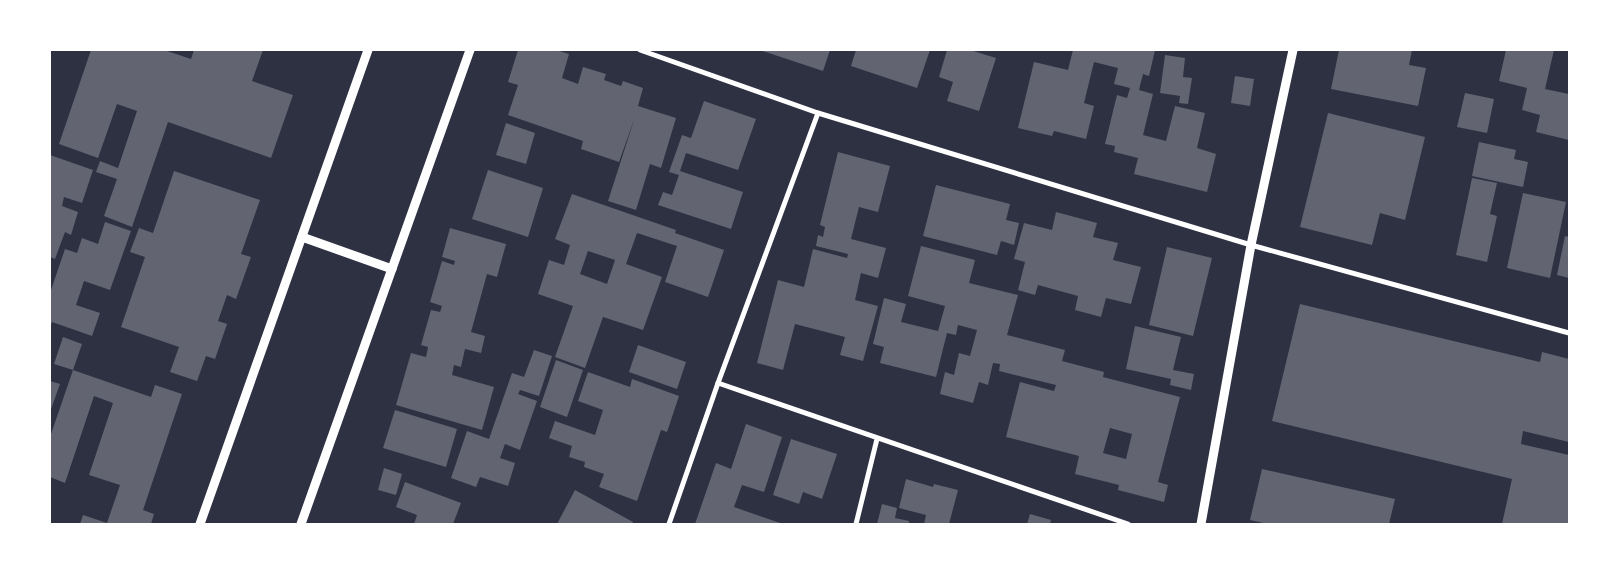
<svg xmlns="http://www.w3.org/2000/svg" width="1619" height="574" font-family="Literata,serif">
<style>
.building{fill:#626471;fill-rule:evenodd}
.lines{fill:none;stroke-linecap:round;stroke-linejoin:round}
.minor{stroke:#fff;stroke-width:5}
.tertiary{stroke:#fff;stroke-width:9}
</style>
<rect width="100%" height="100%" fill="#2d3142"/>
<g class="building">
<path d="M91 50H164L191 59 194 50H263L252 81 293 95 271 158 168 122 132 227 104 216 117 179 96 172 100 161 118 168 137 111 117 104 98 158 59 144Z"/>
<path d="M518 50H556L569 54 562 78 578 84 583 67 606 74 604 80 621 86 623 81 643 88 638 106 676 118 661 168 650 164 636 210 608 201 635 117 619 162 581 149 583 141 508 115 518 85 508 82Z"/>
<path d="M760 50H830L823 71Z"/>
<path d="M856 50H930L917 88 851 66Z"/>
<path d="M947 50H970L996 58 979 111 947 101 953 82 939 77Z"/>
<path d="M1073 50H1155L1149 76 1143 74 1139 90 1153 94 1143 135 1166 141 1175 106 1205 113 1197 148 1216 154 1207 192 1134 174 1138 158 1114 152 1115 146 1105 144 1117 95 1127 98 1130 88 1114 84 1118 68 1094 62 1084 103 1094 106 1086 139 1054 131 1052 136 1018 128 1034 62 1068 70Z"/>
<path d="M1339 50H1412L1409 65 1426 68 1418 106 1331 89Z"/>
<path d="M1506 50H1554L1545 89 1569 94V140L1536 132 1540 115 1522 110 1527 88 1499 81Z"/>
<path d="M1165 55 1185 58 1183 77 1192 78 1188 104 1179 103 1180 96 1160 93Z"/>
<path d="M1235 76 1254 79 1250 106 1231 103Z"/>
<path d="M1465 93 1494 99 1487 133 1457 127Z"/>
<path d="M704 101 756 119 738 170 686 153 680 171 743 192 731 229 658 205 663 192 672 195 679 175 669 172 682 135 691 138Z"/>
<path d="M1328 113 1425 137 1405 220 1380 213 1372 245 1300 227Z"/>
<path d="M506 123 535 133 526 164 496 155Z"/>
<path d="M1479 142 1516 150 1514 159 1528 162 1523 187 1472 176Z"/>
<path d="M838 152 890 166 878 212 859 207 851 239 886 248 878 278 861 273 855 300 878 306 863 361 840 355 845 337 795 324 783 370 757 363 778 280 804 287 813 249 847 258 848 254 816 246 818 235 823 237 825 227 820 225Z"/>
<path d="M50 155 93 170 82 203 64 197 62 206 78 212 71 235 65 232 55 259 50 257Z"/>
<path d="M488 170 543 188 528 237 472 219Z"/>
<path d="M174 171 260 200 241 254 251 257 236 299 227 295 218 321 227 324 215 359 206 356 197 381 170 372 179 347 121 327 145 257 130 252 139 228 153 233Z"/>
<path d="M1472 178 1497 183 1490 214 1497 216 1487 262 1456 255Z"/>
<path d="M936 185 1010 204 1006 220 1019 223 1014 245 1001 241 997 255 923 236Z"/>
<path d="M1523 193 1566 202 1550 278 1507 268Z"/>
<path d="M572 194 676 230 675 233 724 250 708 297 665 282 677 246 637 233 626 264 662 277 643 330 603 317 585 368 555 357 573 306 538 294 549 260 564 265 570 245 555 239ZM588 251 615 260 607 284 580 274Z"/>
<path d="M1056 212 1097 223 1093 237 1118 243 1113 260 1141 267 1131 304 1106 298 1101 317 1075 310 1078 296 1038 285 1035 295 1018 290 1025 262 1014 259 1024 223 1052 230Z"/>
<path d="M105 222 131 231 110 290 84 281 76 305 100 313 92 336 52 322 50 327V293L65 249 77 253 82 238 98 244Z"/>
<path d="M450 228 506 244 497 277 487 274 471 332 485 336 481 353 465 349 461 367 454 365 452 375 494 387 482 430 396 405 411 353 426 357 428 347 421 345 431 310 440 312 442 306 430 302 442 261 454 265 455 261 442 257Z"/>
<path d="M1565 236 1569 237V278L1557 275Z"/>
<path d="M921 246 975 260 969 283 1018 295 1007 335 1065 350 1062 361 1104 372 1103 377 1180 397 1158 482 1168 485 1164 502 1118 490 1119 485 1075 474 1079 456 1006 437 1020 382 1054 391 1056 385 999 371 1000 364 993 363 988 385 979 382 973 403 940 394 945 372 954 375 959 353 970 356 977 330 958 325 956 335 947 333 936 377 880 363 884 347 873 344 884 298 906 304 901 322 938 331 945 306 908 296ZM1110 428 1132 434 1126 459 1103 453Z"/>
<path d="M1167 247 1212 258 1193 336 1149 325Z"/>
<path d="M1300 304 1540 362 1542 352 1569 359V442L1523 431 1521 444 1569 455V524H1502L1512 479 1272 421Z"/>
<path d="M1135 326 1181 337 1173 370 1194 374 1191 390 1170 385 1171 379 1126 369Z"/>
<path d="M63 337 82 344 73 370 54 364Z"/>
<path d="M638 345 686 362 677 389 629 372Z"/>
<path d="M534 350 552 356 539 396 520 390 518 394 537 401 520 450 505 444 500 458 515 463 508 486 480 477 476 487 451 478 467 431 489 439 512 373 524 377Z"/>
<path d="M556 360 583 370 567 417 540 407Z"/>
<path d="M73 370 151 397 155 385 182 394 143 510 154 514 151 524H80L83 515 107 523 120 485 89 475 113 403 94 396 65 483 50 477V437Z"/>
<path d="M588 372 630 387 632 379 679 396 667 432 661 430 637 501 599 487 604 474 584 467 585 462 569 457 572 446 549 438 555 421 595 435 603 410 578 401Z"/>
<path d="M50 381 60 384 50 412Z"/>
<path d="M395 410 457 429 446 467 383 448Z"/>
<path d="M746 424 782 437 764 492 742 485 734 507 783 524H695L716 463 731 469Z"/>
<path d="M791 439 837 454 822 499 803 492 799 504 773 495Z"/>
<path d="M384 468 402 474 396 495 378 490Z"/>
<path d="M1262 469 1395 499 1389 524H1268L1250 520Z"/>
<path d="M906 479 933 487 934 484 958 490 949 524H924L926 515 899 508Z"/>
<path d="M405 482 461 503 453 524H414L417 515 396 507Z"/>
<path d="M575 490 633 522 632 524H557Z"/>
<path d="M882 504 897 508 895 518 909 521V524H877Z"/>
<path d="M1030 514 1051 520 1050 524H1027Z"/>
</g>
<g class="lines">
<g class="minor">
<path d="M640 50 818 113 1251 245 1569 333"/>
<path d="M718 383 1128 524"/>
<path d="M669 524 718 383 818 113"/>
<path d="M856 524 877 439"/>
</g>
<g class="tertiary">
<path d="M302 237 392 269"/>
<path d="M200 524 368 50"/>
<path d="M301 524 470 50"/>
<path d="M1201 524 1251 245 1293 50"/>
</g>
</g>
<rect width="1619" height="574" fill="none" stroke="#ffffff" stroke-width="102"/>
</svg>
